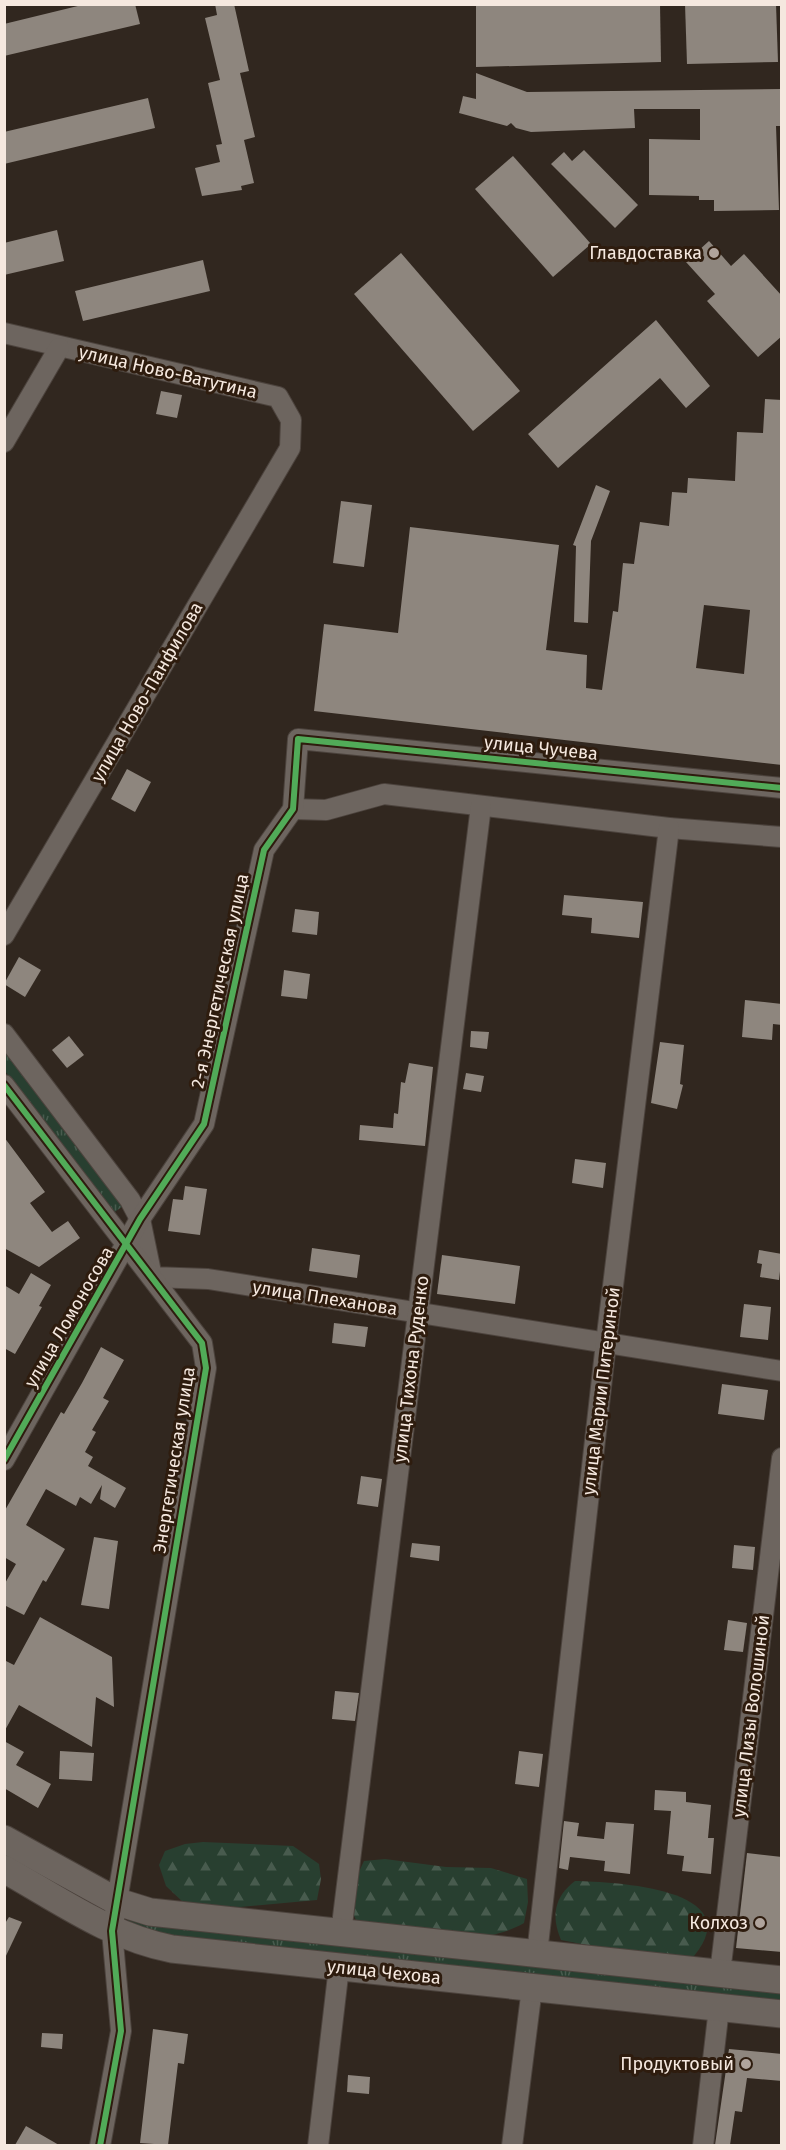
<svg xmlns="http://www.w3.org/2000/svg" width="786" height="2150" font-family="'Fira Sans',sans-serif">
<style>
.grass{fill:url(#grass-tufts)}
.forest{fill:url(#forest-firs)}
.building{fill:#8e867e;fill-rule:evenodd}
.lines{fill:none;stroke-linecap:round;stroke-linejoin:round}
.street-casing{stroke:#4c433d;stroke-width:22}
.secondary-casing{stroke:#4c433d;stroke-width:29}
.street{stroke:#6d655f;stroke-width:20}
.secondary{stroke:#6d655f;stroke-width:27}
.cycleway-casing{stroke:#2e1c0e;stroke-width:10}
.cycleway{stroke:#51ab58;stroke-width:6}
.poi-dot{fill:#b0a49c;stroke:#2e1c0e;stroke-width:2}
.labels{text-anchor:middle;stroke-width:6;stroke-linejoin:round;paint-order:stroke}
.poi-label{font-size:18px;fill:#f5e8df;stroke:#2e1c0e;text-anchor:end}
.street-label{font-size:18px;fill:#f5e8df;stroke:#2e1c0e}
</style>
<defs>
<pattern id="grass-tufts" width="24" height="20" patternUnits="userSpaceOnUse" patternTransform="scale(1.5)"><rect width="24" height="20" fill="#283f30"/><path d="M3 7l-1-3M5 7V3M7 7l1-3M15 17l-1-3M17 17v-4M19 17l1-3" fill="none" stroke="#485b4e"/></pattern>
<pattern id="forest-firs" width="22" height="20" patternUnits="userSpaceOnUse" patternTransform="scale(1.5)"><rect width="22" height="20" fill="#283f30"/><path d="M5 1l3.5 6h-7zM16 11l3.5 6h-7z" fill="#485b4e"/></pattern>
</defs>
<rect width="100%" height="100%" fill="#31271f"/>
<g class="grass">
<path d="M5 1048 123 1206 112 1214 5 1071Z"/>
<path d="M128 1918 781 1992V2007L170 1940 127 1924Z"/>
</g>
<g class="forest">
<path d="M203 1842 293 1846 319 1864 321 1879 317 1900 240 1907 185 1904 166 1886 159 1865 165 1851 185 1844Z"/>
<path d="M385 1859 446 1867 491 1868 527 1879 528 1902 524 1923C474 1952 409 1930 356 1920L346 1899 364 1861Z"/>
<path d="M575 1881C614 1882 750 1888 694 1956L628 1953 561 1940C551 1916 554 1897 575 1881Z"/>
</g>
<g class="building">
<path d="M86 4H135L140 24 4 56V24Z"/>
<path d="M215 4H234L249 71 240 73 255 137 244 140 254 183 241 186 242 190 202 196 195 168 220 162 216 145 222 144 208 83 220 80 205 18 217 15Z"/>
<path d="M476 4H660L661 62 476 67Z"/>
<path d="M685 4H776L778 62 687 64Z"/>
<path d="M476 73 527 92 782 89V126H776L779 210 714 211V200H699V196L649 195V139L700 140V109H634L635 128 531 132 516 128 511 123 507 126 459 113 463 96 476 99Z"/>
<path d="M148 98 155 128 4 164V132Z"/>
<path d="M584 150 638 205 615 228 551 164 564 152 572 161Z"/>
<path d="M513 156 591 244 553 277 475 189Z"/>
<path d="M57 230 64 261 4 275V243Z"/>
<path d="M709 241 731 266 744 254 782 296V336L758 357 707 301 715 294 686 262Z"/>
<path d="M401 253 520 391 473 431 354 294Z"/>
<path d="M203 260 210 291 83 321 75 291Z"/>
<path d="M656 320 710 386 686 408 660 378 558 468 528 434Z"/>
<path d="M161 391 182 395 177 418 156 414Z"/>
<path d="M765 399 782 400V765L314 711 324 624 398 633 410 527 559 545 546 650 587 655 586 688 602 690 613 611 618 612 623 563 634 564 640 522 669 526 672 492 687 493 688 478 735 481 737 432 763 433ZM704 605 750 610 744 674 696 668Z"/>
<path d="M596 485 610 491 591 541 588 623 574 622 576 546 573 545Z"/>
<path d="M341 501 372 505 364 567 333 563Z"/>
<path d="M127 769 151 782 135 812 111 799Z"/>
<path d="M564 895 643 902 639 938 591 933 592 918 562 915Z"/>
<path d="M295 909 319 912 317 935 292 932Z"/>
<path d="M19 957 41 970 25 997 4 984Z"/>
<path d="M284 970 310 974 307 999 281 996Z"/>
<path d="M745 1000 782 1004V1025L773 1024 772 1040 742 1037Z"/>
<path d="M471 1031 489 1032 487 1049 470 1047Z"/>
<path d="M69 1036 84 1055 67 1068 52 1050Z"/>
<path d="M660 1042 684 1045 680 1084 683 1085 677 1109 651 1103Z"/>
<path d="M409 1063 433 1067 425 1146 359 1140 360 1125 393 1128 394 1113 398 1114 401 1082 405 1083Z"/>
<path d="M466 1073 484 1076 481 1092 463 1089Z"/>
<path d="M4 1137 45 1192 30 1203 52 1232 68 1221 80 1238 39 1267 4 1248Z"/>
<path d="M575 1159 606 1163 603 1188 572 1183Z"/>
<path d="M185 1186 207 1189 200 1235 168 1231 173 1199 183 1200Z"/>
<path d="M312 1248 360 1255 357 1278 309 1271Z"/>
<path d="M759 1250 782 1254 779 1280 760 1277 762 1264 757 1263Z"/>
<path d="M442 1255 520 1266 515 1304 437 1294Z"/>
<path d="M31 1273 51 1285 39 1306 42 1307 15 1354 4 1348V1285L19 1294Z"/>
<path d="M744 1304 771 1307 768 1340 740 1337Z"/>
<path d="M334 1323 368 1327 365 1347 332 1343Z"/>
<path d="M101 1347 124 1360 103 1398 109 1401 92 1430 96 1432 85 1452 93 1457 88 1466 126 1488 115 1508 100 1499 102 1485 91 1504 80 1497 76 1506 46 1489 26 1525 65 1549 46 1582 43 1580 24 1615 4 1605V1585L16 1564 4 1557V1512L61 1412 64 1414 82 1383Z"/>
<path d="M722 1384 768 1390 764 1420 718 1414Z"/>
<path d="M361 1476 382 1479 378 1507 357 1504Z"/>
<path d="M94 1537 118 1541 109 1609 81 1605Z"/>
<path d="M412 1543 440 1546 439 1561 410 1557Z"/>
<path d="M734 1545 755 1547 753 1570 732 1568Z"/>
<path d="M40 1617 112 1657 114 1707 96 1697 92 1747 19 1705 4 1732V1660L14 1665Z"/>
<path d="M728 1620 747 1623 743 1652 724 1650Z"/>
<path d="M335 1691 359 1693 355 1721 332 1719Z"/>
<path d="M4 1741 24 1752 16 1765 51 1784 38 1808 4 1788Z"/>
<path d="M60 1751 94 1753 92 1781 59 1779Z"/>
<path d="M519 1751 543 1754 539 1787 515 1784Z"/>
<path d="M655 1790 686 1792V1802L711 1805 708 1838H714L711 1874 682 1871 684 1856 667 1854 671 1811 654 1810Z"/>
<path d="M564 1821 579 1823 577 1836 604 1839 606 1822 634 1824 630 1874 604 1871 605 1861 570 1857 568 1870 559 1868Z"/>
<path d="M747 1853 782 1857V1952L736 1948Z"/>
<path d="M9 1917 22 1922 4 1960V1925Z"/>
<path d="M153 2029 188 2034 184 2064 178 2063 168 2145 140 2143Z"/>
<path d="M42 2033 63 2034 62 2049 41 2047Z"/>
<path d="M729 2049 782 2054V2081L747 2078 742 2112 735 2111 730 2145H715Z"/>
<path d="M348 2075 370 2077 369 2094 347 2092Z"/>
<path d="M26 2126 59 2145H15Z"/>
</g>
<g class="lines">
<g class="street-casing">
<g id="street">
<path d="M4 333 278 397 291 420 290 448 4 935"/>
<path d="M4 442 59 348"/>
<path d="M293 809 326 810 384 794 669 828 782 837"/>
<path d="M4 1034 130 1200 140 1219 152 1277 208 1279 782 1371"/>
<path d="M4 1085 202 1343 206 1368 112 1931 121 2031 100 2146"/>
<path d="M4 1460 140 1219 204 1124 264 850 293 809 298 739 782 788"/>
<path d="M341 1933 481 806"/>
<path d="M537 1954 606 1343 669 828"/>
<path d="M720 1973 782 1458"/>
<path d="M318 2146 339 1967"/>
<path d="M512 2146 532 1988"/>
<path d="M703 2146 719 2008"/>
</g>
</g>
<g class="secondary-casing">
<g id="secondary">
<path d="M4 1839 118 1902 150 1912 782 1980"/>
<path d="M4 1869C58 1899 110 1937 172 1949L782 2014"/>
</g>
</g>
<use href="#street" class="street"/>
<use href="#secondary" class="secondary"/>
<g class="cycleway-casing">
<g id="cycleway">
<path d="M4 1085 202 1343 206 1368 112 1931 121 2031 100 2146"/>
<path d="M4 1460 140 1219 204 1124 264 850 293 809 298 739 782 788"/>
</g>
</g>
<use href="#cycleway" class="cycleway"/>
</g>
<g class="poi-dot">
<circle cx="714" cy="253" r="6"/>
<circle cx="760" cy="1923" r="6"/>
<circle cx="746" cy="2064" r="6"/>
</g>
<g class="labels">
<g class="poi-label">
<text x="702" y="259">Главдоставка</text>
<text x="748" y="1929">Колхоз</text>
<text x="734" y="2070">Продуктовый</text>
</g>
<g class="street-label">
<text transform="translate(168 372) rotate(13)" y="6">улица Ново-Ватутина</text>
<text transform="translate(147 692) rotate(-60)" y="6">улица Ново-Панфилова</text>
<text transform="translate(541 748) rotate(6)" y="6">улица Чучева</text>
<text transform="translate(220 981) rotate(-78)" y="6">2-я Энергетическая улица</text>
<text transform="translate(325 1298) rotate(9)" y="6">улица Плеханова</text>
<text transform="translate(69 1317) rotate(-60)" y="6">улица Ломоносова</text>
<text transform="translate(411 1369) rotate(-83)" y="6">улица Тихона Руденко</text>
<text transform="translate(601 1391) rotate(-83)" y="6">улица Марии Питериной</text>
<text transform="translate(174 1460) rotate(-81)" y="6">Энергетическая улица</text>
<text transform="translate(751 1716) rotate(-83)" y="6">улица Лизы Волошиной</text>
<text transform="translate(384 1972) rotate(6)" y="6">улица Чехова</text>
</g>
</g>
<rect width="786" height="2150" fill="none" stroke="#f5e8df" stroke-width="12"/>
</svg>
